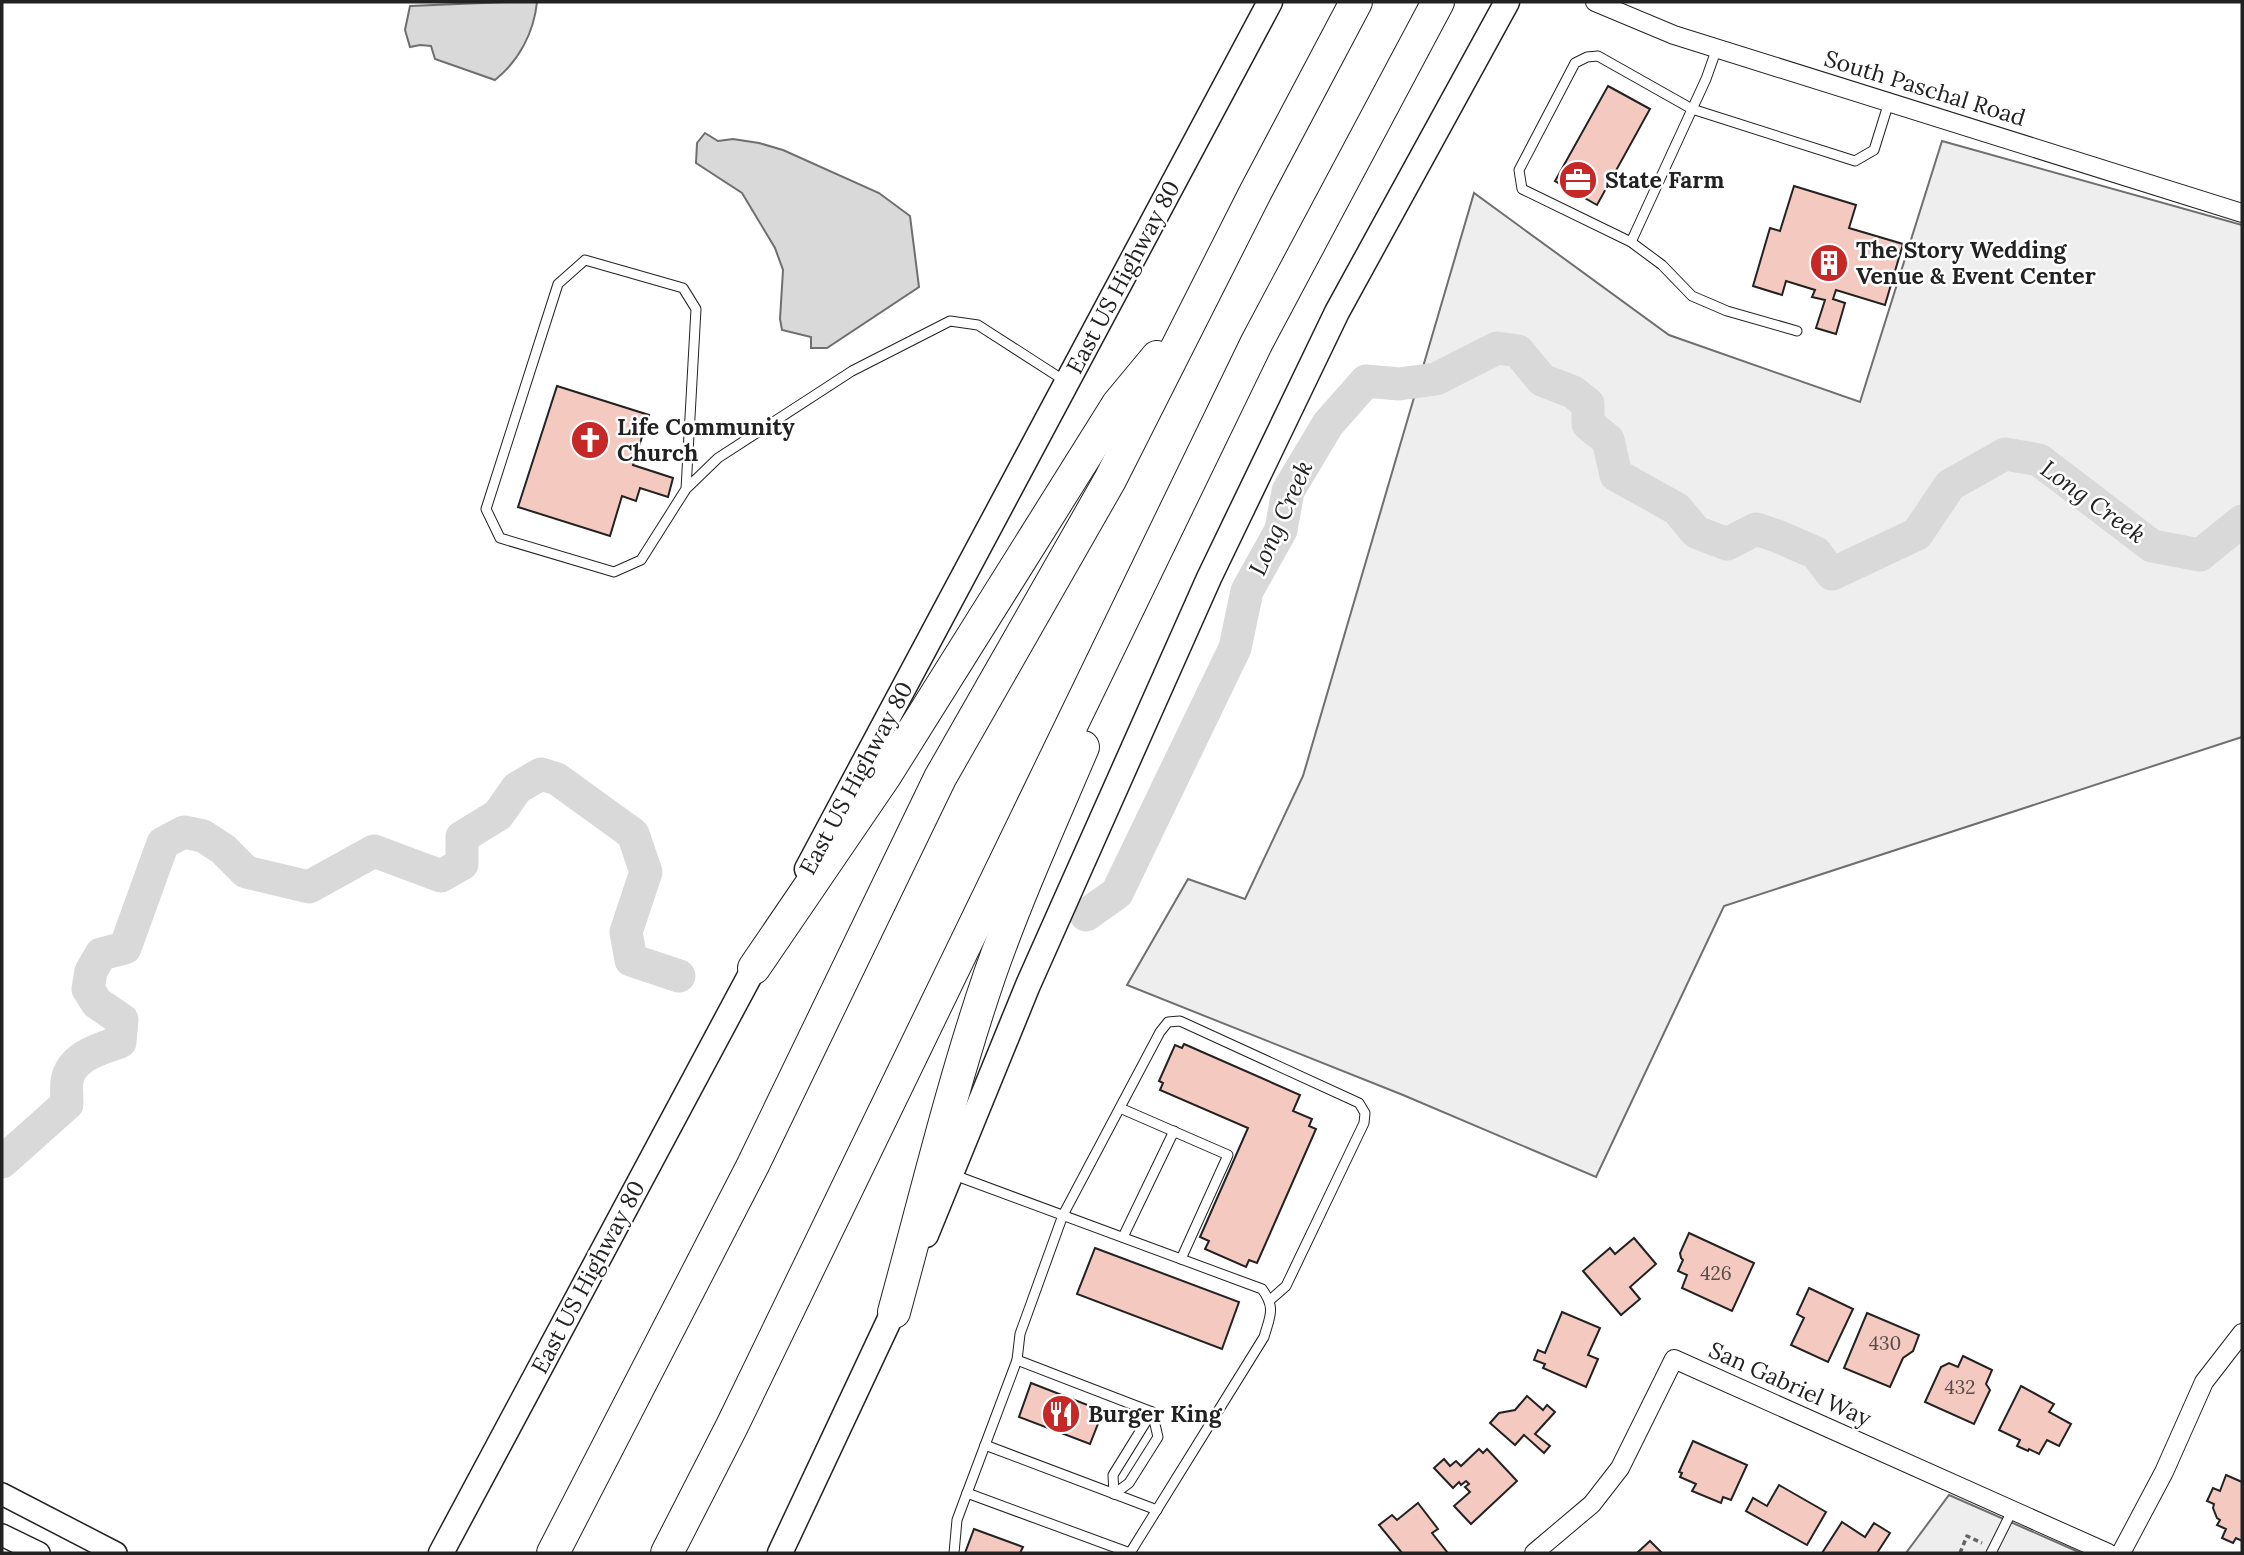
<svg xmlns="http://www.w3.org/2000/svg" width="2244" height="1555" font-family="Lora,serif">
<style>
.green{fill:#eee;stroke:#6f6f6f;stroke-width:2}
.water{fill:#d9d9d9;stroke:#6f6f6f;stroke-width:2}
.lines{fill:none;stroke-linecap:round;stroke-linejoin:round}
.river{stroke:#d9d9d9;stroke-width:33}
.building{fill:#f3c9c0;stroke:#222;stroke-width:2}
.service-casing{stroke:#222;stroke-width:11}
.minor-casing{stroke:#222;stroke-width:20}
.tertiary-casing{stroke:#222;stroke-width:24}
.secondary-casing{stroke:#222;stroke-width:27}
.motorway-casing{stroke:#222;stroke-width:34}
.path{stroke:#646464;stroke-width:3.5;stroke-dasharray:5 3.5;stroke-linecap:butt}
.service{stroke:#fff;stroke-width:9}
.minor{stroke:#fff;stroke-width:18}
.tertiary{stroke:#fff;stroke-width:21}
.secondary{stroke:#fff;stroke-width:24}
.motorway{stroke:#fff;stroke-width:32}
.labels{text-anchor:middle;stroke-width:5;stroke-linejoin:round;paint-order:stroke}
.number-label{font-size:19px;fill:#564c4a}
.street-label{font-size:23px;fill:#222;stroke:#fff}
.poi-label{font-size:23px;font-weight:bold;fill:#222;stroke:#fff;text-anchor:start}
.water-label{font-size:24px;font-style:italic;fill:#222;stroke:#fff}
</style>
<rect width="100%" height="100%" fill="#fff"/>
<g class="green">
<path d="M1942 141 2242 225V737L1724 906 1596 1177 1403 1095 1127 985 1188 879 1245 899 1303 776 1474 193 1669 335 1860 402Z"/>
<path d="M1949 1495 2081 1553H1906Z"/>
</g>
<g class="water">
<path d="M507 2H537C534 32 519 61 495 80L435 59 431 46 420 45 410 47 405 30 410 6Z"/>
<path d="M705 133 718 141 733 139 759 143 783 150 879 193 910 216 919 287 827 348H811V337L782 330 780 319 783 270 775 248 742 193 696 163 697 143Z"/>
</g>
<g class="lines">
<g class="river">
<path d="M1086 915 1117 893 1235 648 1247 591 1281 530 1288 491 1328 424 1366 381 1399 384 1436 379 1497 348 1518 351 1542 380 1573 392 1588 404V424L1608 440 1616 475 1677 509 1696 532 1727 544 1756 529 1777 536 1816 553 1832 574 1917 534 1950 485 2005 454 2039 460 2152 546 2200 555 2242 521"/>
<path d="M2 1162 67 1104C67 1097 66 1088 67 1081 71 1056 100 1049 120 1042L122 1020 97 1003 88 989 91 971 101 954 125 948 163 843 184 832 203 836 223 849 246 872 309 887 374 851 441 876 462 864V837L498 815 517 788 541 774 557 779 633 834 646 872 626 932 631 960 679 976"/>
</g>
</g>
<g class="building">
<path d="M1608 86 1650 109 1597 205 1555 181Z"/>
<path d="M1794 186 1856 205 1849 228 1903 244 1885 305 1836 290 1833 299 1845 303 1836 334 1816 328 1825 300 1812 297 1815 290 1786 281 1782 295 1753 286 1770 228 1780 231Z"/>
<path d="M557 386 649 415 633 465 673 478 668 497 640 488 636 501 622 496 610 536 518 507Z"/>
<path d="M1184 1044 1300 1095 1293 1111 1312 1119 1309 1126 1316 1129 1257 1263 1249 1260 1246 1267 1205 1249 1209 1241 1200 1237 1248 1128 1160 1090 1163 1083 1159 1081 1175 1045 1182 1048Z"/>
<path d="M1689 1233 1754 1263 1732 1311 1682 1288 1687 1275 1678 1271 1683 1260 1681 1258 1680 1253Z"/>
<path d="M1634 1238 1656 1264 1630 1287 1640 1299 1621 1315 1583 1271 1610 1248 1615 1254Z"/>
<path d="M1095 1248 1239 1302 1222 1349 1077 1294Z"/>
<path d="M1809 1288 1853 1309 1828 1362 1791 1345 1804 1318 1797 1314Z"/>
<path d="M1562 1312 1600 1328 1588 1355 1598 1359 1586 1387 1543 1368 1545 1364 1534 1360 1538 1350 1545 1353Z"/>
<path d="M1867 1313 1919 1335 1913 1351 1903 1358 1890 1387 1844 1368Z"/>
<path d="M1963 1356 1992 1370 1986 1384 1990 1390 1974 1424 1925 1402 1941 1367 1949 1363 1958 1367Z"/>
<path d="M1031 1383 1103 1411 1090 1444 1019 1417Z"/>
<path d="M2021 1386 2054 1404 2049 1412 2071 1424 2059 1446 2047 1440 2039 1454 2029 1449 2028 1451 2017 1446 2020 1440 1999 1430Z"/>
<path d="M1527 1396 1543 1410 1547 1405 1555 1412 1535 1434 1550 1446 1544 1453 1524 1435 1515 1445 1490 1423 1499 1413 1515 1410Z"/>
<path d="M1693 1441 1747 1465 1731 1500 1723 1497 1721 1503 1692 1491 1696 1484 1680 1477 1682 1473 1679 1472Z"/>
<path d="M1479 1449 1483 1453 1487 1449 1517 1481 1471 1524 1454 1506 1470 1492 1465 1487 1469 1484 1466 1481 1461 1485 1459 1482 1453 1488 1434 1468 1444 1459 1450 1466 1456 1461 1461 1466Z"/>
<path d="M2226 1475 2242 1482V1541L2236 1538 2233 1543 2222 1538 2226 1529 2217 1525 2220 1520 2217 1518 2213 1508 2214 1504 2207 1501 2213 1488 2220 1491Z"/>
<path d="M1779 1485 1826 1512 1807 1545 1746 1511 1753 1498 1767 1506Z"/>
<path d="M1418 1503 1438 1529 1432 1533 1447 1552 1446 1553H1402L1379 1525 1392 1515 1397 1520Z"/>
<path d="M1842 1522 1865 1537 1874 1523 1890 1533 1877 1553H1822Z"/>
<path d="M974 1529 1023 1547 1020 1553H965Z"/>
<path d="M1650 1541 1662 1553H1637Z"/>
</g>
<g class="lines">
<g class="service-casing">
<g id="service">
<path d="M1631 242 1706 79 1717 48"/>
<path d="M1797 331 1727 311 1692 296 1662 265 1631 242 1522 189 1519 170 1575 63 1587 57 1598 56 1692 109 1855 161 1874 150 1889 102"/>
<path d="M686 489 696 309 683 288 585 260 558 284 486 509 500 538 614 572 641 560 686 489 718 458 852 371 950 321 978 325 1065 381"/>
<path d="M1120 1108 1228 1155 1181 1259"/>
<path d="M954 1175 1262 1289C1276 1308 1270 1316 1264 1337L1130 1553"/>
<path d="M1123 1237 1174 1131"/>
<path d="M1017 1360 1020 1334 1063 1215 1160 1032 1168 1022 1180 1021 1359 1103 1365 1113 1364 1123 1286 1286 1270 1300"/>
<path d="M985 1445 1157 1510"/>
<path d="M967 1493 1017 1360 1152 1412"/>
<path d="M1114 1494 1129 1483 1158 1437 1152 1412"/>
<path d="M1114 1494 1113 1475 1152 1412"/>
<path d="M954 1553 957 1520 967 1493 1130 1553"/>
<path d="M1991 1553 2012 1511"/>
</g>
</g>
<g class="minor-casing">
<g id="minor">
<path d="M1595 2 1674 35 2242 213"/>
<path d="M1534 1553 1592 1504 1620 1468 1674 1359 2108 1553"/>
<path d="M2121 1553 2164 1472 2204 1382 2242 1333"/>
</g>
</g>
<g class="tertiary-casing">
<g id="tertiary">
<path d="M2 1494 116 1553"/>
<path d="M2 1535 39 1553"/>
</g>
</g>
<g class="secondary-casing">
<g id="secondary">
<path d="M807 869 1270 2"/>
<path d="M926 1235 1028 985 1209 578 1337 312 1507 2"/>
<path d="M441 1553 762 953"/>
<path d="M780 1553 901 1295"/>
</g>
</g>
<g class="motorway-casing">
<g id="motorway">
<path d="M754 968 885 776 1118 404 1157 357"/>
<path d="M894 1312C925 1199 952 1085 990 974 1017 897 1051 822 1083 747"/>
<path d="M553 1553 753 1165 940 778 1110 480 1255 193 1356 2"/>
<path d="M667 1553 732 1426 1257 342 1438 2"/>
</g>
</g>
<path class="path" d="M1960 1553 1967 1536 1982 1543"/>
<use href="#service" class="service"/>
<use href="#minor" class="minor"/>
<use href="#tertiary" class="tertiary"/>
<use href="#secondary" class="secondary"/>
<use href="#motorway" class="motorway"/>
</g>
<defs>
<g id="office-disc" transform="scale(2.0125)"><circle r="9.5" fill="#c62828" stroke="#fff"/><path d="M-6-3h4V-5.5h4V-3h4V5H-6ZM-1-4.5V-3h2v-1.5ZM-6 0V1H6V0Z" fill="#fff"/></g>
<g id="building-disc" transform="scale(2.0125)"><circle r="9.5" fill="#c62828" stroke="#fff"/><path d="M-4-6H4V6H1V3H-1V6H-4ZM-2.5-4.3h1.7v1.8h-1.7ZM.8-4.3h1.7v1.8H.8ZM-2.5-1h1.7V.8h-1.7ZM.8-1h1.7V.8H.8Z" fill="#fff"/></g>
<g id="church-disc" transform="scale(2.0125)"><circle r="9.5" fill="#c62828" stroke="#fff"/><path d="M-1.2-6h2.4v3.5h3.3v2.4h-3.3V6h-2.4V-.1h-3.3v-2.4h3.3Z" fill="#fff"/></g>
<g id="restaurant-disc" transform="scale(2.0125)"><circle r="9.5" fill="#c62828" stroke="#fff"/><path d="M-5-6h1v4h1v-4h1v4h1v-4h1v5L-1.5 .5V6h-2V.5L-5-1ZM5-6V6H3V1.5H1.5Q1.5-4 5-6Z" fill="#fff"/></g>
</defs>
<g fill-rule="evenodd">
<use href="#office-disc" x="1578" y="180"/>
<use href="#building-disc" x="1829" y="263"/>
<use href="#church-disc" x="590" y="440"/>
<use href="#restaurant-disc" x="1061" y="1414"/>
</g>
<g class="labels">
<g class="number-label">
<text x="1716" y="1280">426</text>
<text x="1885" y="1350">430</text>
<text x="1960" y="1394">432</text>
</g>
<g class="street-label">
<text transform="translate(1925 88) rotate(17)" y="8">South Paschal Road</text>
<text transform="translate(1123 277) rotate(-62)" y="8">East US Highway 80</text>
<text transform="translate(856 778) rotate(-62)" y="8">East US Highway 80</text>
<text transform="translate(588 1277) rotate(-62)" y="8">East US Highway 80</text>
<text transform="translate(1790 1384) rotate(24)" y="8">San Gabriel Way</text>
</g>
<g class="poi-label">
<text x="1605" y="188">State Farm</text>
<text x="1856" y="258">The Story Wedding<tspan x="1856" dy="26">Venue &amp; Event Center</tspan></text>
<text x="617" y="435">Life Community<tspan x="617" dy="26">Church</tspan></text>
<text x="1088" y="1422">Burger King</text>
</g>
<g class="water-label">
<text transform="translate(2093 502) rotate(36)" y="8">Long Creek</text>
<text transform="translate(1281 518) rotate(-66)" y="8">Long Creek</text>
</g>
</g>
<rect width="2244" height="1555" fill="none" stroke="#222222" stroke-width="7"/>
</svg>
